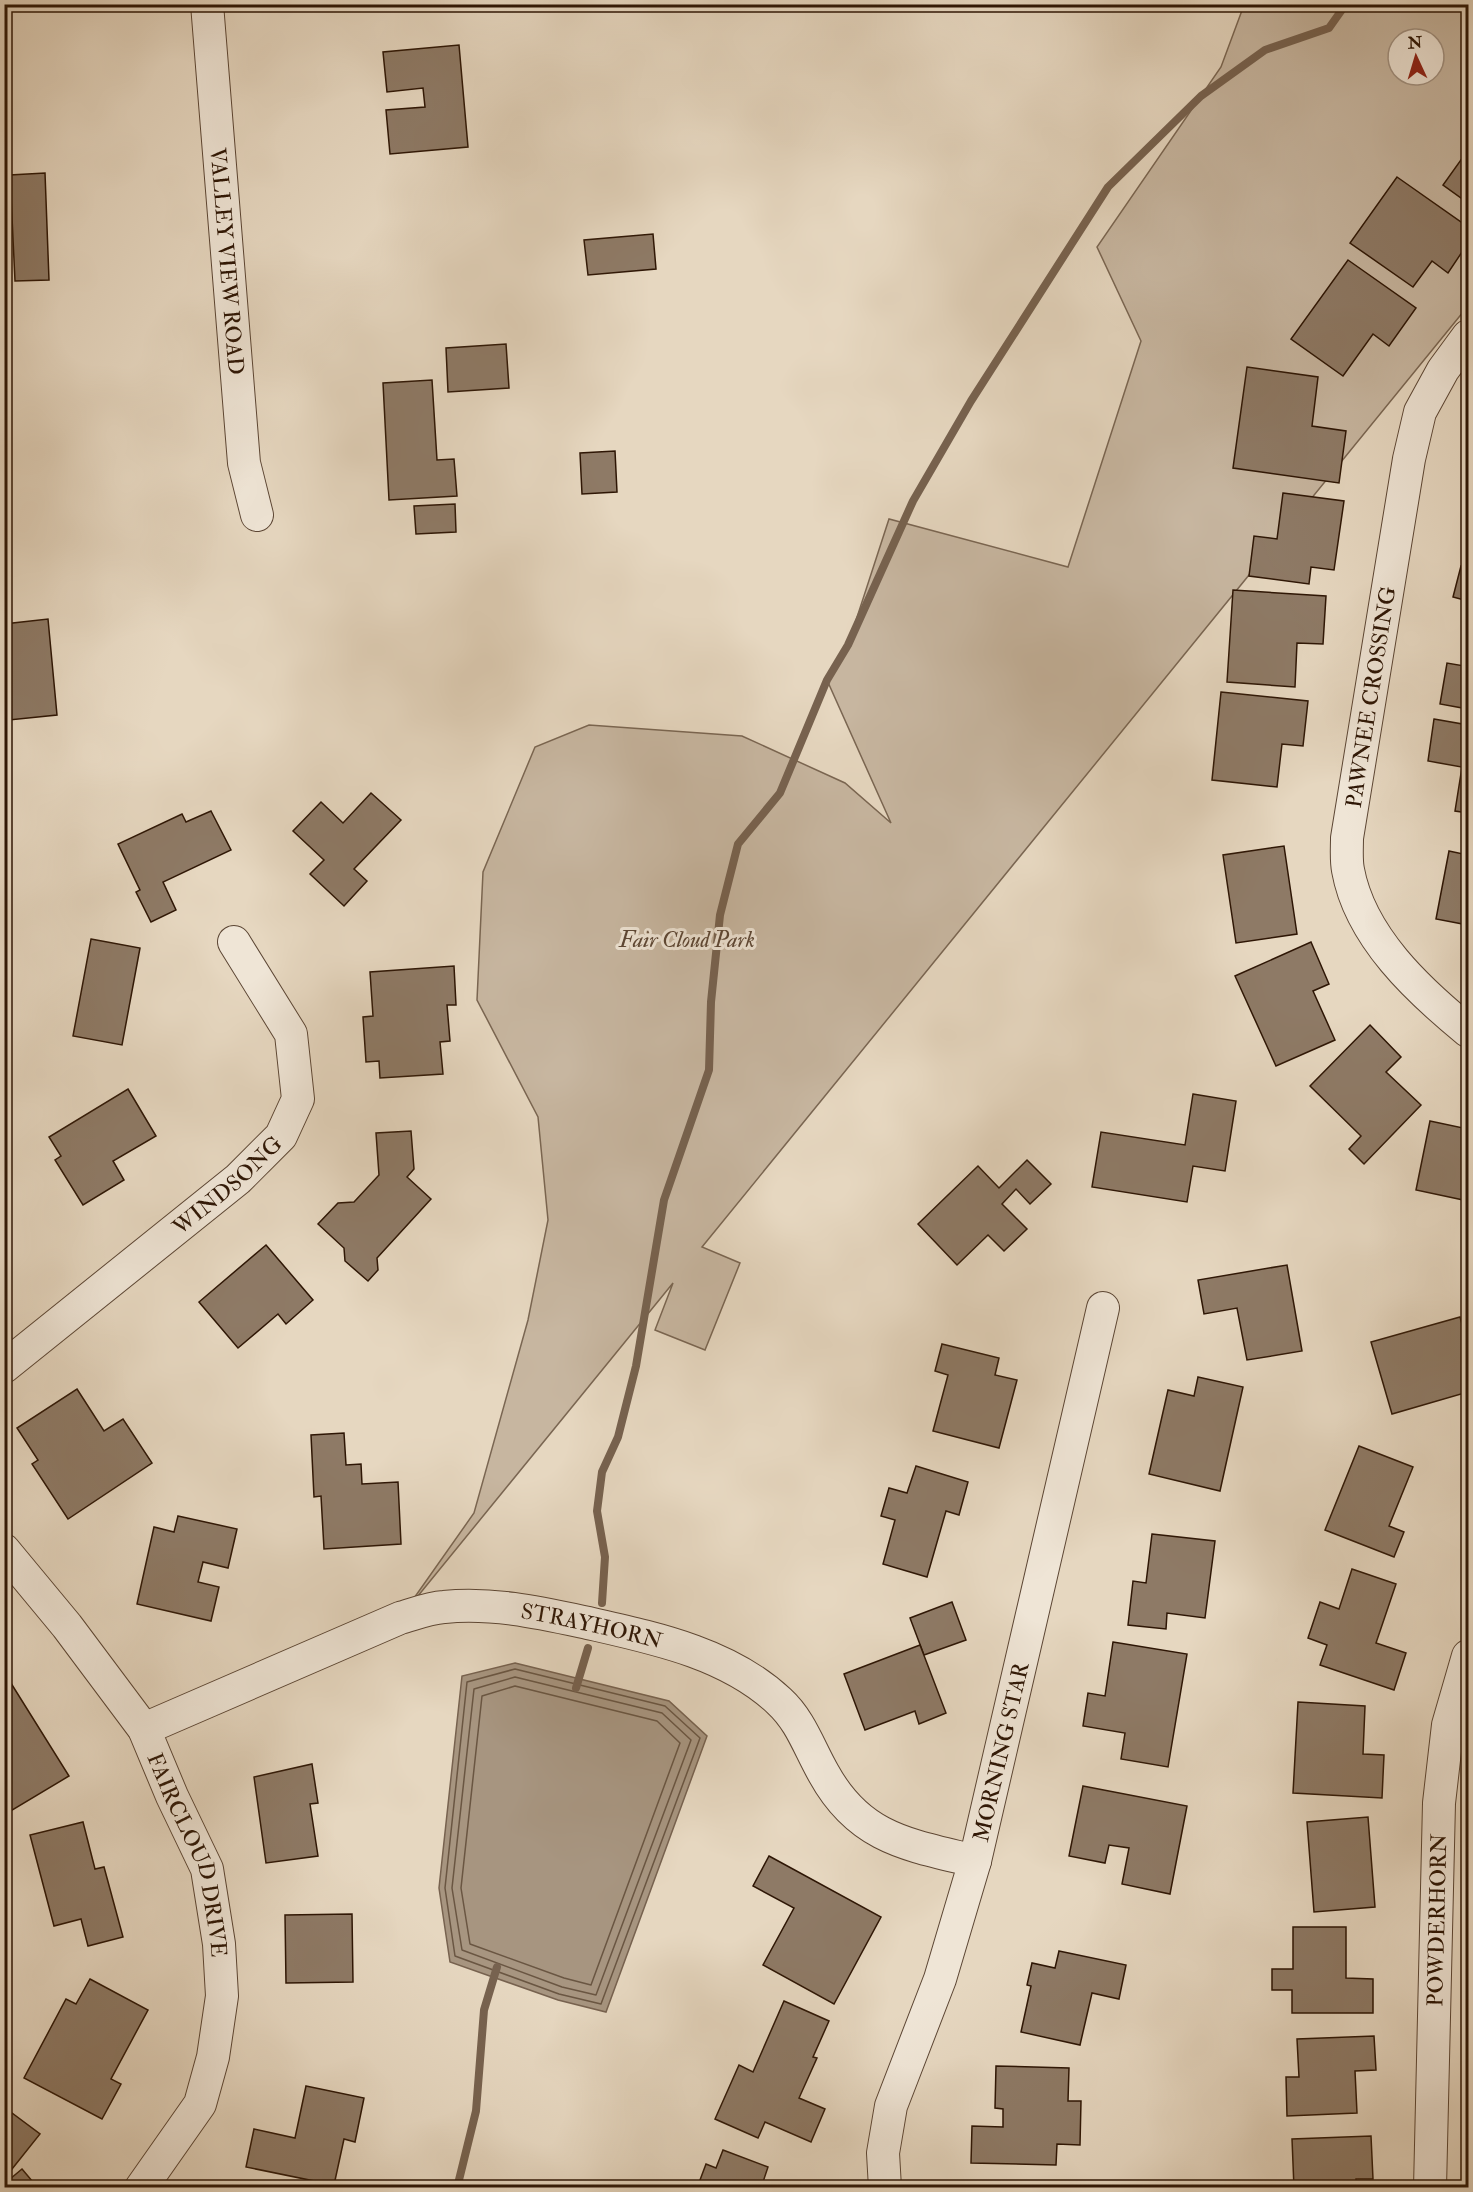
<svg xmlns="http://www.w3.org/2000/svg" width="1473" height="2192" font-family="'IM FELL Double Pica',serif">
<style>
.green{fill:#c7b6a0;stroke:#7a6652;stroke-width:1.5;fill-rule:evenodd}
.water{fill:#a79580;stroke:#77624f;stroke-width:1.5}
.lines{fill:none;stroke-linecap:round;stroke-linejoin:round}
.shore{stroke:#6a5642;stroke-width:1.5}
.stream{stroke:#77624f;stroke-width:8}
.building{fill:#8e7a66;stroke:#2e1605;stroke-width:1.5}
.minor-casing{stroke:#5c4634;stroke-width:34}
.minor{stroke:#efe5d6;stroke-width:32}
.labels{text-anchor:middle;stroke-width:6;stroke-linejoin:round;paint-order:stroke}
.street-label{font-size:22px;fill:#2e1605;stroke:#efe5d6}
.park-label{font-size:22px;font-style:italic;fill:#5c4634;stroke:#efe5d6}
</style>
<rect width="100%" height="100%" fill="#e6d7c0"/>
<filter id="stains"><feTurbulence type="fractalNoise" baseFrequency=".00333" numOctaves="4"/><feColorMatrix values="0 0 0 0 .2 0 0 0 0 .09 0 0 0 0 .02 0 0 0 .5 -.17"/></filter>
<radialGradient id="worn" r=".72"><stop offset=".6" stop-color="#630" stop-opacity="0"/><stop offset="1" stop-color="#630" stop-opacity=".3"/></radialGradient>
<path class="green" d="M1244 5H1468V306L702 1247 740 1263 705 1350 655 1330 673 1283 400 1618 474 1513 528 1320 548 1220 538 1117 477 1000 483 872 535 747 589 725 742 736 845 783 891 823 827 680 848 645 889 519 1068 567 1141 341 1097 247 1221 67ZM1398 39H1434V75H1398Z"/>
<path class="water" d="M515 1663 669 1701 707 1736 606 2012 558 2000 450 1962 439 1888 462 1676Z"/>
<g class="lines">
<g class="shore">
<path d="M515 1669 665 1706 700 1738 601 2004 559 1994 455 1956 445 1888 467 1682Z"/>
<path d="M515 1677 662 1713 691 1740 596 1995 562 1987 462 1950 452 1888 474 1689Z"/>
<path d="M515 1686 657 1721 680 1743 591 1985 564 1978 470 1944 461 1888 482 1696Z"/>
</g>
<g class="stream">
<path d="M602 1603 605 1557 597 1511 602 1472 618 1437 636 1366 664 1200 709 1070 711 1002 720 915 738 844 780 793 827 680 848 645 913 501 971 401 1108 187 1201 96 1265 50 1329 28 1346 4"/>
<path d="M576 1688 588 1648"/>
<path d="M457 2188 476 2111 484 2010 497 1967"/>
</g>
</g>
<g class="building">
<path d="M459 45 468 147 390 154 386 110 425 107 423 88 387 92 383 52Z"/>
<path d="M1468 150V203L1443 185Z"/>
<path d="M45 173 49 280 15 281 10 175Z"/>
<path d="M1397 177 1468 227V243L1448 273 1432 261 1413 287 1350 243Z"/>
<path d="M653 234 656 269 588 275 584 240Z"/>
<path d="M1348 260 1416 308 1389 346 1373 334 1343 376 1291 339Z"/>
<path d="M506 344 509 388 448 392 446 348Z"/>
<path d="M1247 367 1318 377 1312 426 1346 431 1339 483 1233 468Z"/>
<path d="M432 380 437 460 454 459 457 496 389 500 383 383Z"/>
<path d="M615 451 617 492 582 494 580 453Z"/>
<path d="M1283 493 1344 501 1334 570 1311 567 1309 584 1249 576 1254 536 1277 539Z"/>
<path d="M455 504 456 532 416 534 414 506Z"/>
<path d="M1461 566 1468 568V601L1453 597Z"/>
<path d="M1233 590 1326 596 1323 644 1297 643 1295 687 1227 682Z"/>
<path d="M48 619 57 715 9 720 4 689V624Z"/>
<path d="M1468 637V709L1440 704 1447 663 1464 666Z"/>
<path d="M1221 692 1308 701 1303 746 1282 744 1277 787 1212 780Z"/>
<path d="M1434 719 1468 725V813L1455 811 1462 767 1428 761Z"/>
<path d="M371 793 401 820 354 869 367 881 344 906 310 874 324 860 293 831 321 802 343 823Z"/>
<path d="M211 811 231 850 163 882 176 910 151 922 136 892 140 890 118 844 182 814 186 822Z"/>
<path d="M1284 846 1297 934 1236 943 1223 855Z"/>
<path d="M1449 851 1468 855V925L1436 919Z"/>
<path d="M91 939 140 948 122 1045 73 1036Z"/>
<path d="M1311 942 1329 984 1313 991 1335 1040 1276 1066 1235 976Z"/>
<path d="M454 966 456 1005H447L450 1041 440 1042 443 1074 380 1078 379 1061 366 1062 363 1017 373 1016 370 972Z"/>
<path d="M1370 1025 1401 1057 1386 1072 1421 1105 1364 1164 1349 1149 1361 1136 1310 1086Z"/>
<path d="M128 1089 156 1136 113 1161 124 1180 83 1205 55 1160 61 1156 49 1137Z"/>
<path d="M1193 1094 1236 1101 1225 1171 1193 1166 1187 1202 1092 1187 1101 1132 1185 1145Z"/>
<path d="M1430 1121 1468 1129V1201L1416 1190Z"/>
<path d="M411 1131 414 1169 407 1177 431 1199 377 1258 378 1270 368 1281 345 1261 344 1248 318 1224 338 1203 354 1202 379 1175 376 1133Z"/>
<path d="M1027 1160 1051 1184 1030 1204 1016 1189 1002 1204 1027 1229 1004 1251 988 1235 957 1265 918 1224 978 1166 999 1188Z"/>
<path d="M266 1245 313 1300 286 1324 278 1314 238 1348 199 1302Z"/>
<path d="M1287 1265 1302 1351 1247 1360 1237 1308 1204 1314 1198 1280Z"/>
<path d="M1460 1317 1468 1347V1392L1392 1414 1371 1342Z"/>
<path d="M942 1344 999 1358 995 1375 1017 1380 999 1448 933 1431 948 1375 935 1371Z"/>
<path d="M1198 1377 1243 1387 1220 1491 1149 1474 1168 1390 1194 1396Z"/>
<path d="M77 1389 104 1431 123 1419 152 1463 68 1519 32 1464 38 1460 17 1428Z"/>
<path d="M344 1433 346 1465 361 1464 362 1484 398 1482 401 1544 324 1549 321 1496 314 1497 311 1435Z"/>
<path d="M1359 1446 1413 1467 1389 1526 1404 1532 1394 1557 1325 1530Z"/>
<path d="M916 1466 968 1482 959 1515 946 1511 927 1577 883 1564 895 1520 881 1516 889 1488 907 1493Z"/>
<path d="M178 1516 237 1529 228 1568 203 1562 198 1582 219 1587 211 1621 137 1604 154 1527 174 1532Z"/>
<path d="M1152 1534 1215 1541 1205 1618 1167 1613 1166 1629 1128 1625 1133 1581 1146 1583Z"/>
<path d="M1352 1569 1396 1584 1376 1643 1406 1653 1394 1690 1320 1665 1327 1645 1308 1638 1320 1602 1339 1609Z"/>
<path d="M952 1602 966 1640 924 1655 910 1618Z"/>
<path d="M1113 1642 1187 1654 1168 1767 1121 1759 1125 1733 1083 1726 1088 1693 1105 1696Z"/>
<path d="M920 1645 946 1713 919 1724 915 1711 865 1730 844 1674Z"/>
<path d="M4 1672 69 1776 4 1815Z"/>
<path d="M1298 1702 1365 1706 1363 1754 1384 1755 1382 1798 1293 1793Z"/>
<path d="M312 1764 318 1803 310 1804 318 1856 266 1863 254 1777Z"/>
<path d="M1083 1786 1187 1806 1170 1894 1122 1884 1129 1848 1109 1845 1105 1863 1069 1856Z"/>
<path d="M1368 1817 1375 1907 1314 1912 1307 1822Z"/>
<path d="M83 1822 95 1869 104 1867 123 1937 88 1946 81 1919 54 1926 30 1835Z"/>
<path d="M769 1856 881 1917 834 2004 763 1965 794 1908 753 1886Z"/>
<path d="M352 1914 353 1982 286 1983 285 1915Z"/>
<path d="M1293 1927H1346V1978L1373 1979V2013H1292V1990H1272V1969H1293Z"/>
<path d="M1059 1951 1126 1965 1119 1999 1092 1993 1080 2045 1021 2032 1031 1986 1027 1985 1032 1963 1055 1968Z"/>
<path d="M90 1979 148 2010 111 2079 121 2084 102 2119 24 2078 66 1999 76 2004Z"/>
<path d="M784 2001 829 2021 813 2057 817 2058 799 2098 825 2109 811 2142 765 2122 758 2138 715 2119 739 2065 753 2072Z"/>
<path d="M1374 2036 1376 2070 1355 2071 1357 2113 1287 2116 1286 2077H1299L1297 2039Z"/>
<path d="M996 2066 1069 2068 1068 2101H1081L1080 2145 1057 2144 1056 2165 971 2163 972 2126 1003 2127V2109L995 2108Z"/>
<path d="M306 2086 364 2098 355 2142 344 2139 334 2185 246 2167 254 2129 295 2138Z"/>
<path d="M4 2107 40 2134 4 2179Z"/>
<path d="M1371 2136 1373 2179H1356V2188H1294L1292 2139Z"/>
<path d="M723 2150 768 2167 761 2188H697L706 2164 716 2168Z"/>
<path d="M22 2169 38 2188H8L4 2184Z"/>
</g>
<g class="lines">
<g class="minor-casing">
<g id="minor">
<path id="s1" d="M207 4 244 463 257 515"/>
<path d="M1468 336 1443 370 1420 412 1409 459 1347 838C1347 849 1346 860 1348 870 1360 937 1419 991 1468 1031"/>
<path id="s2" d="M4 1367 238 1179 281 1136 298 1099 291 1034 234 942"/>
<path id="s3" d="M4 1550 67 1626 144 1729 172 1796 207 1869 219 1944 222 1996 213 2057 200 2104 141 2188"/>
<path id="s4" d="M144 1729 400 1618C414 1614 429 1608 444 1607 493 1602 541 1613 588 1623 654 1638 728 1653 779 1701 801 1721 809 1748 824 1774 860 1839 909 1845 975 1861"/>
<path id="s5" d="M885 2188 883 2153 891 2106 940 1979 975 1861 1103 1308"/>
<path id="s6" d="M1430 2188 1439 1803 1448 1725 1468 1656"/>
</g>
</g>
<use href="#minor" class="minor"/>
</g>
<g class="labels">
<g class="street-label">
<text dy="8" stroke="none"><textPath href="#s1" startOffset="258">VALLEY VIEW ROAD</textPath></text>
<text transform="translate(1370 697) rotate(-81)" y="8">PAWNEE CROSSING</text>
<text dy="8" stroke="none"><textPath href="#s2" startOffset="288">WINDSONG</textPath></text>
<text dy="8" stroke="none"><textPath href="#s4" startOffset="474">STRAYHORN</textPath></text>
<text dy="8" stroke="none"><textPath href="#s5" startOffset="454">MORNING STAR</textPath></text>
<text dy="8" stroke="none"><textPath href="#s3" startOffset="362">FAIRCLOUD DRIVE</textPath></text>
<text dy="8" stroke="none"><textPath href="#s6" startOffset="268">POWDERHORN</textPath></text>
</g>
<g class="park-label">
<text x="687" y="947">Fair Cloud Park</text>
</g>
</g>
<rect width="1473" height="2192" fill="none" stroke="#e6d7c0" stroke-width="24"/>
<rect x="6" y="6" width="1461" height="2180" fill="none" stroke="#2e1605" stroke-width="3"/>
<rect x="12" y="12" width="1449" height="2168" fill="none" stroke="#2e1605" stroke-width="1.5"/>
<g transform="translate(1416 57) rotate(356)"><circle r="28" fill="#efe5d6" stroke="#a29282" stroke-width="1.5"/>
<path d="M0-4.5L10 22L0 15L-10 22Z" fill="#8f2418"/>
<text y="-9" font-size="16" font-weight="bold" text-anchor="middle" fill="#2e1605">N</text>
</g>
<rect width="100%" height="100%" filter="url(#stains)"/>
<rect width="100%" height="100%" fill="url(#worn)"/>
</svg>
